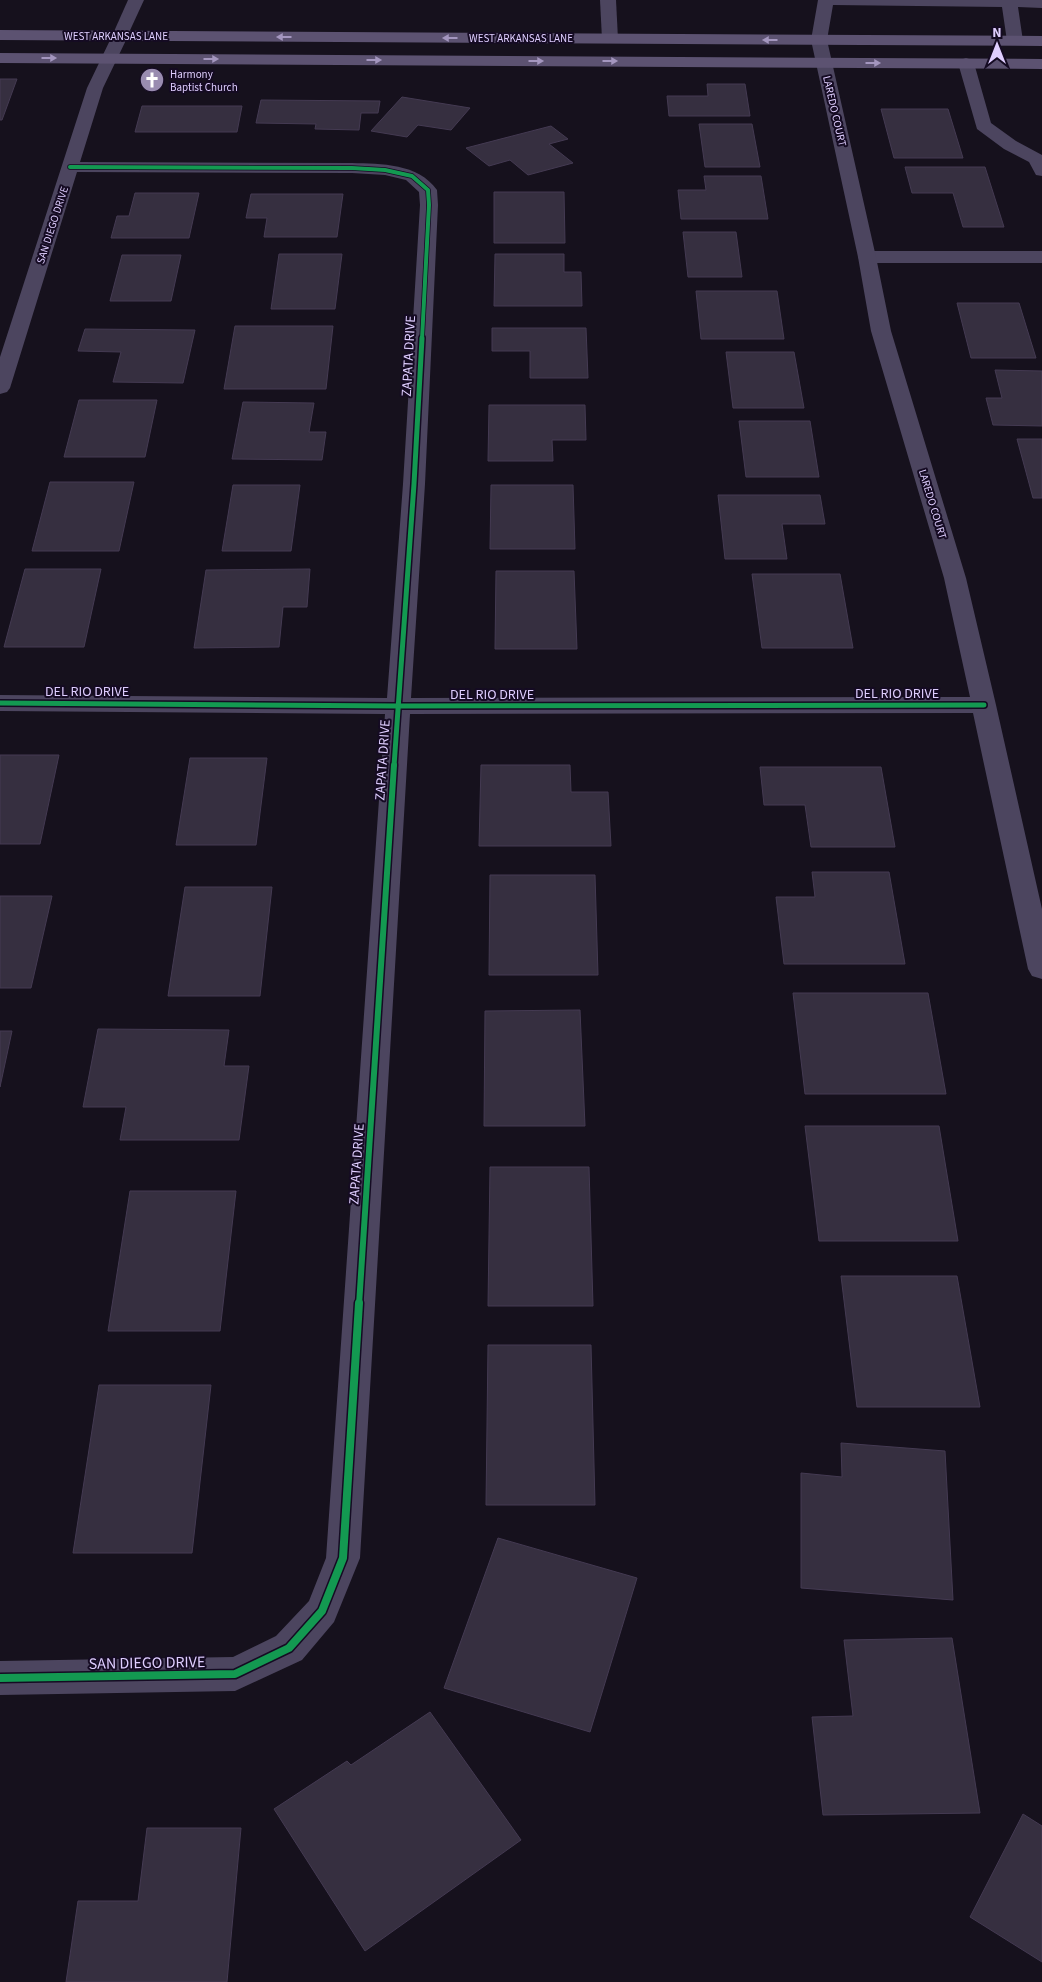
<svg xmlns="http://www.w3.org/2000/svg" width="1042" height="1982" font-family="'Source Sans 3',sans-serif">
<style>
.building{fill:#362f40;stroke:#443a52}
.lines{fill:none;stroke-linecap:round;stroke-linejoin:round}
.service{fill:#4c455f;fill-rule:evenodd}
.minor{fill:#4c455f;fill-rule:evenodd}
.secondary{fill:#5c5271;fill-rule:evenodd}
.cycleway-far3-casing{stroke:#150b23;stroke-width:5.5}
.cycleway-far2-casing{stroke:#150b23;stroke-width:8}
.cycleway-far1-casing{stroke:#150b23;stroke-width:9}
.cycleway-casing{stroke:#150b23;stroke-width:11}
.cycleway-far3{stroke:#139951;stroke-width:4}
.cycleway-far2{stroke:#139951;stroke-width:5}
.cycleway-far1{stroke:#139951;stroke-width:6}
.cycleway{stroke:#139951;stroke-width:8}
.oneway{fill:#a496bf}
.labels{text-anchor:middle;stroke-width:4;stroke-linejoin:round;paint-order:stroke}
.far-street-label{font-size:11px;fill:#dfceff;stroke:#150b23}
.far-poi-label{font-size:11px;fill:#dfceff;stroke:#150b23;text-anchor:start}
.street-label{font-size:14px;fill:#dfceff;stroke:#150b23}
.near-street-label{font-size:16px;fill:#dfceff;stroke:#150b23}
</style>
<rect width="100%" height="100%" fill="#16111d"/>
<g class="building">
<path d="M0 79H17L2 120H0Z"/>
<path d="M707 84H745L750 116H669L667 96H708Z"/>
<path d="M402 97 470 108 451 130 418 125 407 137 371 131Z"/>
<path d="M261 100 380 101 378 113H361L359 130 315 129 316 124 256 123Z"/>
<path d="M142 106H242L237 132H135Z"/>
<path d="M881 109H948L963 158H894Z"/>
<path d="M699 124H752L760 167H705Z"/>
<path d="M551 126 568 139 549 144 573 163 528 175 510 160 489 166 466 148Z"/>
<path d="M905 167H985L1004 227H963L953 193H912Z"/>
<path d="M704 176H761L768 219H681L678 190H706Z"/>
<path d="M494 192H564L565 243H494Z"/>
<path d="M135 193H199L189 238H111L117 216H129Z"/>
<path d="M251 194H343L337 237H264L267 218H246Z"/>
<path d="M683 232H736L742 277H688Z"/>
<path d="M279 254H342L335 309H271Z"/>
<path d="M495 254H564V272H581L582 306H494Z"/>
<path d="M122 255H181L171 301H110Z"/>
<path d="M696 291H777L784 339H701Z"/>
<path d="M957 303H1019L1036 358H971Z"/>
<path d="M235 326H333L326 389H224Z"/>
<path d="M492 328H586L588 378H530V351H492Z"/>
<path d="M85 329 195 330 183 383 113 382 121 352 78 351Z"/>
<path d="M726 352H794L804 408H733Z"/>
<path d="M995 370 1042 371V426L993 425 986 398H1002Z"/>
<path d="M79 400H157L145 457H64Z"/>
<path d="M243 402 314 403 309 432H326L322 460 232 459Z"/>
<path d="M489 405H585L586 440H552L553 461H488Z"/>
<path d="M739 421H810L819 477H746Z"/>
<path d="M1017 439H1042V498H1033Z"/>
<path d="M50 482H134L119 551H32Z"/>
<path d="M233 485H300L291 551H222Z"/>
<path d="M491 485H573L575 549H490Z"/>
<path d="M718 495H820L825 524H782L787 559H725Z"/>
<path d="M25 569H101L84 647H4Z"/>
<path d="M310 569 307 607H283L279 647 194 648 206 570Z"/>
<path d="M496 571H574L577 649H495Z"/>
<path d="M752 574H840L853 648H762Z"/>
<path d="M0 755H59L40 844H0Z"/>
<path d="M190 758H267L256 845H176Z"/>
<path d="M481 765H570L571 792H608L611 846H479Z"/>
<path d="M760 767H881L895 847H811L805 805H764Z"/>
<path d="M812 872H889L905 964H784L776 897H815Z"/>
<path d="M490 875H595L598 975H489Z"/>
<path d="M185 887H272L260 996H168Z"/>
<path d="M0 896H52L31 988H0Z"/>
<path d="M793 993H928L946 1094H805Z"/>
<path d="M580 1010 585 1126H484L485 1011Z"/>
<path d="M98 1029 229 1030 224 1066H249L239 1140H120L126 1107H83Z"/>
<path d="M0 1031H12L0 1087Z"/>
<path d="M805 1126H939L958 1241H819Z"/>
<path d="M490 1167H589L593 1306H488Z"/>
<path d="M130 1191H236L220 1331H108Z"/>
<path d="M841 1276H957L980 1407H857Z"/>
<path d="M488 1345H591L595 1505H486Z"/>
<path d="M99 1385H211L192 1553H73Z"/>
<path d="M841 1443 945 1451 953 1600 801 1588V1473L842 1477Z"/>
<path d="M498 1538 637 1578 590 1732 444 1688Z"/>
<path d="M952 1638 980 1813 823 1815 812 1717 853 1716 844 1640Z"/>
<path d="M430 1712 521 1840 365 1951 274 1809 347 1761 351 1765Z"/>
<path d="M1023 1814 1042 1826V1962L970 1917Z"/>
<path d="M147 1828H241L227 1982H66L78 1901H138Z"/>
</g>
<g class="lines">
<g class="service">
<path d="M128 0H144L126 39H114L112 36Z"/>
<path d="M600 0H616L618 39 616 42H604L602 39Z"/>
<path d="M818 0H1042V8L1018 7 1023 41 1021 44H1009L1007 41 1002 7 833 5 827 40 825 43H813L811 40Z"/>
<path d="M966 58 972 60 974 63 991 123 1016 141 1042 155V176L1036 175 1029 162 1004 149 977 129 958 63 960 60Z"/>
<path d="M867 251H1042V263H867L860 261 858 257 860 253Z"/>
</g>
<path class="minor" d="M120 31 126 33 128 36 103 88 80 162 352 163C381 164 418 163 437 190L438 205 425 484 411 698 970 697 944 578 871 331 858 257 811 40 813 37H825L827 40 876 257 891 331 966 578 996 705 1042 909V979L1032 976 1028 969 973 713 410 714 360 1558 334 1622 302 1660 235 1691 0 1695V1661L233 1657 276 1636 309 1601 326 1558 385 714 0 711V695L387 698 403 484 420 205 419 192 406 180 385 175 352 173 77 172 10 388 7 392 0 394V357L87 88 112 36 114 33Z"/>
<g class="secondary">
<path d="M0 30 1042 36V46L0 40Z"/>
<path d="M0 53 1042 59V69L0 63Z"/>
</g>
<g class="cycleway-far3-casing">
<path id="cycleway-far3" d="M70 167 352 168 385 170 412 176 428 190 429 205 422 339"/>
</g>
<g class="cycleway-far2-casing">
<g id="cycleway-far2">
<path d="M0 703 398 706 984 705"/>
<path d="M394 766 414 484 422 338"/>
</g>
</g>
<g class="cycleway-far1-casing">
<path id="cycleway-far1" d="M359 1305 394 765"/>
</g>
<g class="cycleway-casing">
<path id="cycleway" d="M0 1678 235 1674 289 1648 322 1611 343 1558 359 1303"/>
</g>
<use href="#cycleway-far3" class="cycleway-far3"/>
<use href="#cycleway-far2" class="cycleway-far2"/>
<use href="#cycleway-far1" class="cycleway-far1"/>
<use href="#cycleway" class="cycleway"/>
</g>
<defs><path id="oneway-solid" d="M-6-.8H1V-3.2L6.5 0L1 3.2V.8H-6Z" transform="scale(1.25)"/></defs>
<g class="oneway">
<use href="#oneway-solid" transform="translate(284 37) rotate(-180)"/>
<use href="#oneway-solid" transform="translate(450 38) rotate(-180)"/>
<use href="#oneway-solid" transform="translate(770 40) rotate(-180)"/>
<use href="#oneway-solid" transform="translate(49 58)"/>
<use href="#oneway-solid" transform="translate(211 59)"/>
<use href="#oneway-solid" transform="translate(374 60)"/>
<use href="#oneway-solid" transform="translate(536 61)"/>
<use href="#oneway-solid" transform="translate(610 61)"/>
<use href="#oneway-solid" transform="translate(873 63)"/>
</g>
<defs>
<g id="church-disc" transform="scale(1.25)"><circle r="9.5" fill="#998cb0" stroke="#150b23"/><path d="M-1.2-6h2.4v3.5h3.3v2.4h-3.3V6h-2.4V-.1h-3.3v-2.4h3.3Z" fill="#fff"/></g>
</defs>
<g fill-rule="evenodd">
<use href="#church-disc" x="152" y="80"/>
</g>
<g class="labels">
<g class="far-street-label">
<text x="116" y="40">WEST ARKANSAS LANE</text>
<text x="521" y="42">WEST ARKANSAS LANE</text>
<text transform="translate(835 111) rotate(77)" y="4">LAREDO COURT</text>
<text transform="translate(52 225) rotate(-72)" y="4">SAN DIEGO DRIVE</text>
<text transform="translate(933 504) rotate(73)" y="4">LAREDO COURT</text>
</g>
<g class="far-poi-label">
<text x="170" y="78">Harmony<tspan x="170" dy="13">Baptist Church</tspan></text>
</g>
<g class="street-label">
<text transform="translate(408 356) rotate(-87)" y="5">ZAPATA DRIVE</text>
<text x="87" y="696">DEL RIO DRIVE</text>
<text x="897" y="698">DEL RIO DRIVE</text>
<text x="492" y="699">DEL RIO DRIVE</text>
<text transform="translate(382 760) rotate(-86)" y="5">ZAPATA DRIVE</text>
<text transform="translate(356 1164) rotate(-86)" y="5">ZAPATA DRIVE</text>
</g>
<g class="near-street-label">
<text transform="translate(147 1662) rotate(-1)" y="6">SAN DIEGO DRIVE</text>
</g>
</g>
<g transform="translate(997 45)" stroke="#150b23" stroke-width="4" paint-order="stroke">
<path d="M0-4L9 19L0 12L-9 19Z" fill="#dfceff"/>
<text y="-8" font-size="14" font-weight="bold" text-anchor="middle" fill="#dfceff">N</text>
</g>
</svg>
